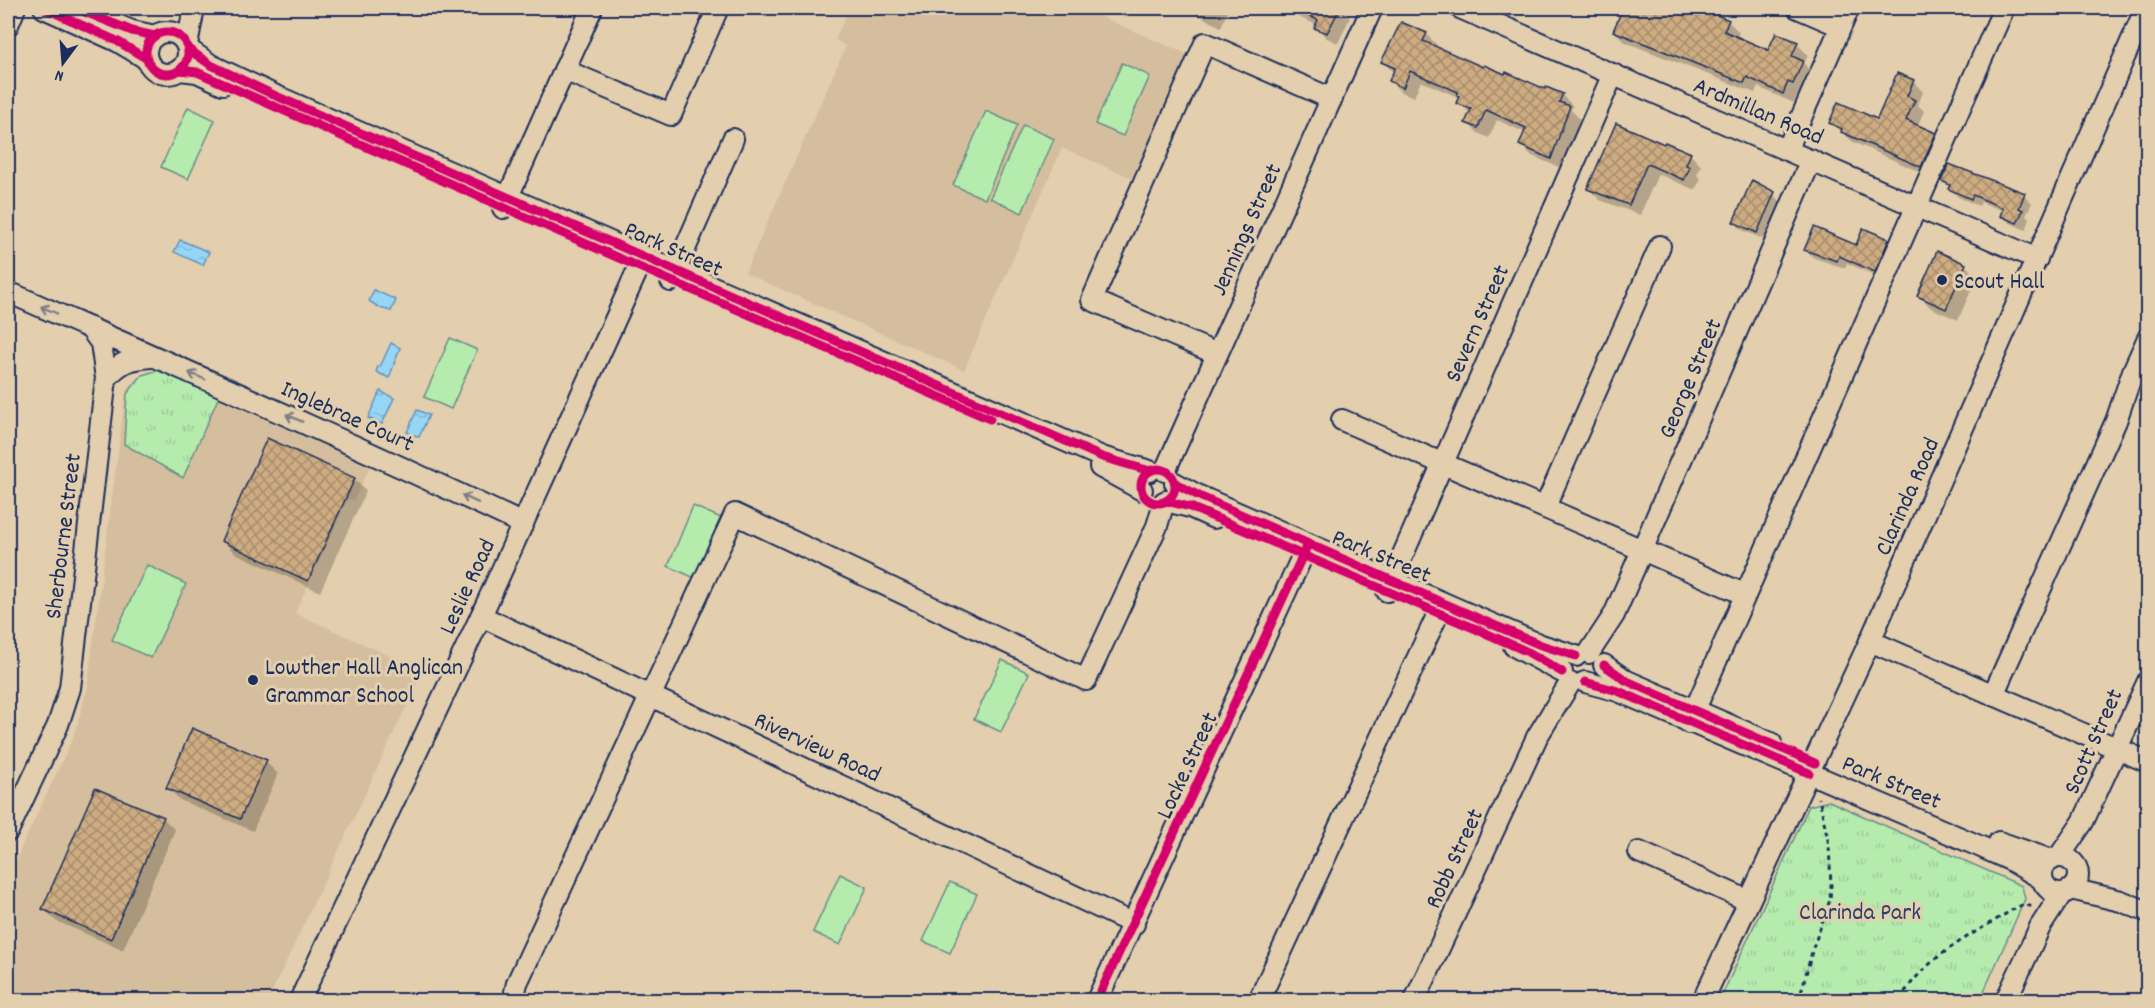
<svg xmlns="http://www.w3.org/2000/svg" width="2155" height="1008" font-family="Dekko,sans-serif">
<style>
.built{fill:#d5be9d}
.park{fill:url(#park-tufts);stroke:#688e86;stroke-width:1.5}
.pitch{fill:#b5ecae;stroke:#688e86;stroke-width:1.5}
.water{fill:url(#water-ripples);stroke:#6493ba;stroke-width:1.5}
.shadow{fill:#0003}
.building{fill:url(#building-cross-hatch);stroke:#1b2f5e;stroke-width:1.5}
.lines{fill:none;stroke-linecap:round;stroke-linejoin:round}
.minor-casing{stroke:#1b2f5e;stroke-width:24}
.path{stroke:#1b2f5e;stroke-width:3;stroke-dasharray:4.5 4.5;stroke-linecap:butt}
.minor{stroke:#e3cead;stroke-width:20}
.cycleway-casing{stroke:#e3cead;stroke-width:13}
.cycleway{stroke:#d6006c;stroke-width:9}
.oneway{stroke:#7f7e86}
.poi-dot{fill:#1b2f5e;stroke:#e3cead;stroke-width:2}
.labels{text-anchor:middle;stroke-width:6;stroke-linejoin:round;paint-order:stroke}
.street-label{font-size:24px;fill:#1b2f5e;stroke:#e3cead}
.poi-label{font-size:24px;fill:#1b2f5e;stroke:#e3cead;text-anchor:start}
.park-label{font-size:24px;fill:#2a4266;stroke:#e3cead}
</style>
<defs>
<pattern id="park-tufts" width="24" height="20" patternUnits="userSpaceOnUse" patternTransform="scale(1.5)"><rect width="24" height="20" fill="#b5ecae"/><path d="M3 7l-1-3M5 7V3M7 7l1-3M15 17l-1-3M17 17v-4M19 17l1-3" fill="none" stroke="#9bcb98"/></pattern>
<pattern id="water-ripples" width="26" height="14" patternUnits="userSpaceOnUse" patternTransform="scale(1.5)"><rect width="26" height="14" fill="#95d6f7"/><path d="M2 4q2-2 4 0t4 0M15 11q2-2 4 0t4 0" fill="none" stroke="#80b8d6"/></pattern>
<pattern id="building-cross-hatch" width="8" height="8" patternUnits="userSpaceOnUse" patternTransform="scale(1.5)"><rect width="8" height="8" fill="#ceac81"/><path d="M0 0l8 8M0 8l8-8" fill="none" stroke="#a68c6d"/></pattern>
</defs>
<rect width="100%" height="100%" fill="#e3cead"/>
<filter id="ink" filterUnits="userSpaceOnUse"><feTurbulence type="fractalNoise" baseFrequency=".0167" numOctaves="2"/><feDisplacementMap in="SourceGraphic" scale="12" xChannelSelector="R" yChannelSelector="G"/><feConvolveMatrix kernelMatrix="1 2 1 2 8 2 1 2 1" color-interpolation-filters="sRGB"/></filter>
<g filter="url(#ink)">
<g class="built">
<path d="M849 8H1081L1194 57 1139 181 1062 148 964 370 745 273 846 46 835 40Z"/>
<path d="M162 374 371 464 354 500 348 499 295 613 423 671 268 1000H24L8 994V876L73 738 87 690 126 391 132 383 144 375Z"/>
</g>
<g class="park">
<path d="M163 369 219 396 183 478 124 444 127 394 142 375Z"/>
<path d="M1829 801 2022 886 2025 899 1980 1000H1720L1809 806Z"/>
</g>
<g class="pitch">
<path d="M1122 63 1150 76 1123 136 1095 124Z"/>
<path d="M188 107 215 120 188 179 161 167Z"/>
<path d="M986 111 1017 125 985 199 953 185Z"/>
<path d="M1023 125 1054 139 1022 213 990 198Z"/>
<path d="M450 338 477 350 451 409 424 397Z"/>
<path d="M693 506 721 518 695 578 668 566Z"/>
<path d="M147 565 186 584 151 658 112 640Z"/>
<path d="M1002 660 1029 673 1001 732 974 719Z"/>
<path d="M840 874 867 887 840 945 813 932Z"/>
<path d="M950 882 977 894 950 953 923 941Z"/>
</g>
<g class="water">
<path d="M180 240 209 252 203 265 174 252Z"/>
<path d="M374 290 396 300 391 311 380 308 369 301Z"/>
<path d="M391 343 400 348 389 378 376 372 378 366 380 367Z"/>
<path d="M380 391 394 398 382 424 368 418Z"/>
<path d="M417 410 429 415 419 437 407 432Z"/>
</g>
<g class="shadow">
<path d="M1185 8H1235L1233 12 1228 10 1221 27Z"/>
<path d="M1278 8H1340L1350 18 1338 43 1327 38 1316 27 1317 25Z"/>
<path d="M1625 8H1706L1709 13 1728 21 1739 32 1737 38 1769 52 1777 35 1797 44 1808 55 1804 64 1813 73 1804 94 1799 92 1794 103 1758 87 1755 93 1625 42 1614 31Z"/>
<path d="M1426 34 1437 45 1436 48 1483 69 1546 91 1562 95 1573 106 1571 110 1580 119 1561 168 1532 156 1521 145 1526 133 1497 120 1489 138 1478 133 1467 122 1471 114 1458 102 1460 98 1421 81 1414 97 1401 92 1390 81 1394 73 1383 62Z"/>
<path d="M1913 81 1923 92 1918 105 1924 111 1917 127 1935 135 1945 145 1931 177 1853 142 1831 123 1877 121Z"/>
<path d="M1664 146 1690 154 1701 166 1697 175 1701 179 1695 190 1658 174 1640 215 1600 200 1589 189Z"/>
<path d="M1943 180 2024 195 2032 203 2026 215 2030 219 2026 230 2010 223 2002 215 2003 211 1981 202 1979 206 1958 197Z"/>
<path d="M1769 192 1782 202 1765 240 1742 230 1734 222Z"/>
<path d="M1888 240 1896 248 1883 279 1847 263 1845 268 1814 258 1806 250 1856 247Z"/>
<path d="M1965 265 1977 277 1958 320 1931 308 1919 296Z"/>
<path d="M354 479 366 491 320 592 235 553 222 541Z"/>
<path d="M266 762 278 774 253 831 180 800 168 788Z"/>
<path d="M163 818 175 830 123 950 56 921 44 909Z"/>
</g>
<g class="building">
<path d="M1290 8H1340L1327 33 1314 28 1318 20Z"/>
<path d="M1623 8H1700L1729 20 1724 31 1768 50 1776 33 1798 42 1792 56 1803 61 1793 84 1788 82 1783 94 1747 77 1744 83 1613 31Z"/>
<path d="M1401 22 1427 33 1423 41 1483 67 1484 65 1505 74 1506 72 1545 89 1546 87 1563 94 1559 102 1570 106 1551 159 1519 145 1526 128 1486 110 1478 128 1465 123 1471 109 1456 103 1459 96 1457 95 1458 92 1410 71 1403 88 1389 81 1395 68 1381 62Z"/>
<path d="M1897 73 1914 80 1907 96 1915 100 1906 120 1936 133 1921 167 1841 132 1842 129 1829 123 1838 102 1877 119Z"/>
<path d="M1616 123 1664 144 1665 142 1691 153 1686 165 1690 167 1684 180 1647 164 1629 205 1587 189Z"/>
<path d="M1949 164 2025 193 2019 208 2023 210 2017 223 2000 216 2003 208 1973 195 1971 199 1948 189 1950 185 1941 181Z"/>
<path d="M1752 180 1775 192 1757 233 1733 222Z"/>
<path d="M1814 227 1856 245 1863 228 1889 239 1875 272 1839 256 1837 261 1804 250Z"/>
<path d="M1937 251 1966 264 1946 309 1917 296Z"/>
<path d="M267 438 355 478 308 581 221 541Z"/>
<path d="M192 728 267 760 240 819 166 788Z"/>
<path d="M95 788 164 817 111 939 42 909Z"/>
</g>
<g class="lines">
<g class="minor-casing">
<g id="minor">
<path d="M44 8 117 41 147 59"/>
<path d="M1460 8 2037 259"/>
<path d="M1798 8 1840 26"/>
<path d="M78 9 132 31 155 36"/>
<path d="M8 25 15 8"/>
<circle cx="167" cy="53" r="21"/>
<path d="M187 45 194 8"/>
<path d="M188 49 211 65 274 95 1102 457 1150 471"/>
<path d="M180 70 197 72 223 84"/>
<path d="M564 70 671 115 718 8"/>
<path d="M1787 150 1849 8"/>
<path d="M503 208 592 8"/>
<path d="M671 281 733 139"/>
<path d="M8 292C180 368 352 443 523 524"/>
<path d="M1217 354 1092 300 1205 43 1332 99"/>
<path d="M106 378C122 361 129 359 151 357"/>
<path d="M1342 420 1744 594"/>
<path d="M1100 467 1142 490"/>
<path d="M1165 471 1372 8"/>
<path d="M1175 483 1199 496 1487 622 1541 645 1576 656"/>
<path d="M1166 501 1190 507 1214 518"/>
<path d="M1545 507 1660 246"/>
<path d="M1387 591 1613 74"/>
<path d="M481 616 1134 924"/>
<path d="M1870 641 2148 762"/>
<path d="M1514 646 1562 672"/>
<path d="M1589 653 1614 615 1811 160"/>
<path d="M1604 665 1627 681 1771 743"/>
<path d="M1585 682 1618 691 1979 846 2010 860 2042 879"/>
<path d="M1993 695 2116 421 2133 371 2148 338"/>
<path d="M1689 723 2004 8"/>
<path d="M8 831 58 725 70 688 106 378 101 343 90 328"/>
<path d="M1999 842 2051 860"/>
<path d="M1639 852 1749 901"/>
<path d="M2059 857 2083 822 2148 681"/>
<circle cx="2060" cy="875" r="18"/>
<path d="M2071 889 2121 901 2148 912"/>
<path d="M300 1000 481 616 644 256"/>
<path d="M517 1000 515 992 517 983 735 514 1086 680 1157 526 1164 502"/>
<path d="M1097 1000 1308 544"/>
<path d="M1259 1000 1443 603"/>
<path d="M1415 1000 1537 737 1570 683"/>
<path d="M1703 1000 1870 641 2141 19 2144 8"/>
<path d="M2006 1000 2040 927 2062 893"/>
</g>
</g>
<g class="path">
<path d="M1799 1000 1813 948 1830 900 1831 885 1829 845 1819 798"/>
<path d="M1900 1000C1924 956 1976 933 2017 907L2025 904 2032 907"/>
</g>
<use href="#minor" class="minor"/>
<g class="cycleway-casing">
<g id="cycleway">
<path d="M44 8 117 41 147 59"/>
<path d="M75 8 132 31 155 36"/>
<circle cx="167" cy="53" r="21"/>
<path d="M188 49 211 65 274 95 1102 457 1150 471"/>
<path d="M180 70 197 72 217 81 639 267 990 419"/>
<circle cx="1158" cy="486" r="17"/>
<path d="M1175 483 1199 496 1487 622 1541 645 1576 656"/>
<path d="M1166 501 1190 507 1483 632 1528 652 1562 672"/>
<path d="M1604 665 1627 681 1815 763"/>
<path d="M1585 682 1618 691 1809 773"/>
<path d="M1097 1000 1308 544"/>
</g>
</g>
<use href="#cycleway" class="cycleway"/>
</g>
<defs><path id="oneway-shaft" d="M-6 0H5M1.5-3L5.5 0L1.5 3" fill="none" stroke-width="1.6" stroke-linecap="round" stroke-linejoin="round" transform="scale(1.5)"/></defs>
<g class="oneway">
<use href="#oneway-shaft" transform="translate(49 310) rotate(-157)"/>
<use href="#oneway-shaft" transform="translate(197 376) rotate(-157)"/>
<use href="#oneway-shaft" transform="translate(294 418) rotate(-156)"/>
<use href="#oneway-shaft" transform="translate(470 499) rotate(-155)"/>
</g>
</g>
<g class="poi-dot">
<circle cx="1942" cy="280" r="6"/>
<circle cx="253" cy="680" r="6"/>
</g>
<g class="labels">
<g class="street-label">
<text transform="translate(1759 110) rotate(23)" y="8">Ardmillan Road</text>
<text transform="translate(1245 229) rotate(-66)" y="8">Jennings Street</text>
<text transform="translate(674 248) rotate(24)" y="8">Park Street</text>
<text transform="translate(1476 323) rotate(-66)" y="8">Severn Street</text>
<text transform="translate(1689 378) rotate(-67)" y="8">George Street</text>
<text transform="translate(348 415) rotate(24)" y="8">Inglebrae Court</text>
<text transform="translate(1906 496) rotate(-66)" y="8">Clarinda Road</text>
<text transform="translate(62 536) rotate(-83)" y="8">Sherbourne Street</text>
<text transform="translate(1382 555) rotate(23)" y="8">Park Street</text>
<text transform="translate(466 586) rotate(-65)" y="8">Leslie Road</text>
<text transform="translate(2092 741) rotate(-66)" y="8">Scott Street</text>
<text transform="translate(818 746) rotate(25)" y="8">Riverview Road</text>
<text transform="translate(1186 765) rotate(-65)" y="8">Locke Street</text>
<text transform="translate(1892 781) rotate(23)" y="8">Park Street</text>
<text transform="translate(1453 858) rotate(-65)" y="8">Robb Street</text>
</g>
<g class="poi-label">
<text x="1954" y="288">Scout Hall</text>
<text x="265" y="674">Lowther Hall Anglican<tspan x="265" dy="28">Grammar School</tspan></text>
</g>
<g class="park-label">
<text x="1860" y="919">Clarinda Park</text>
</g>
</g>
<rect width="2155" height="1008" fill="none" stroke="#e3cead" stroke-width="30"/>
<rect x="15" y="15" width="2125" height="978" fill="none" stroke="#1b2f5e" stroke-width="2" filter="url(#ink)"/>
<g transform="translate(63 63) rotate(196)" stroke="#e3cead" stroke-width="4.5" paint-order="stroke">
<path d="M0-4.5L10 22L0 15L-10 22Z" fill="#1b2f5e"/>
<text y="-9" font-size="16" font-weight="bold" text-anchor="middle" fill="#1b2f5e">N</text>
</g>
</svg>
